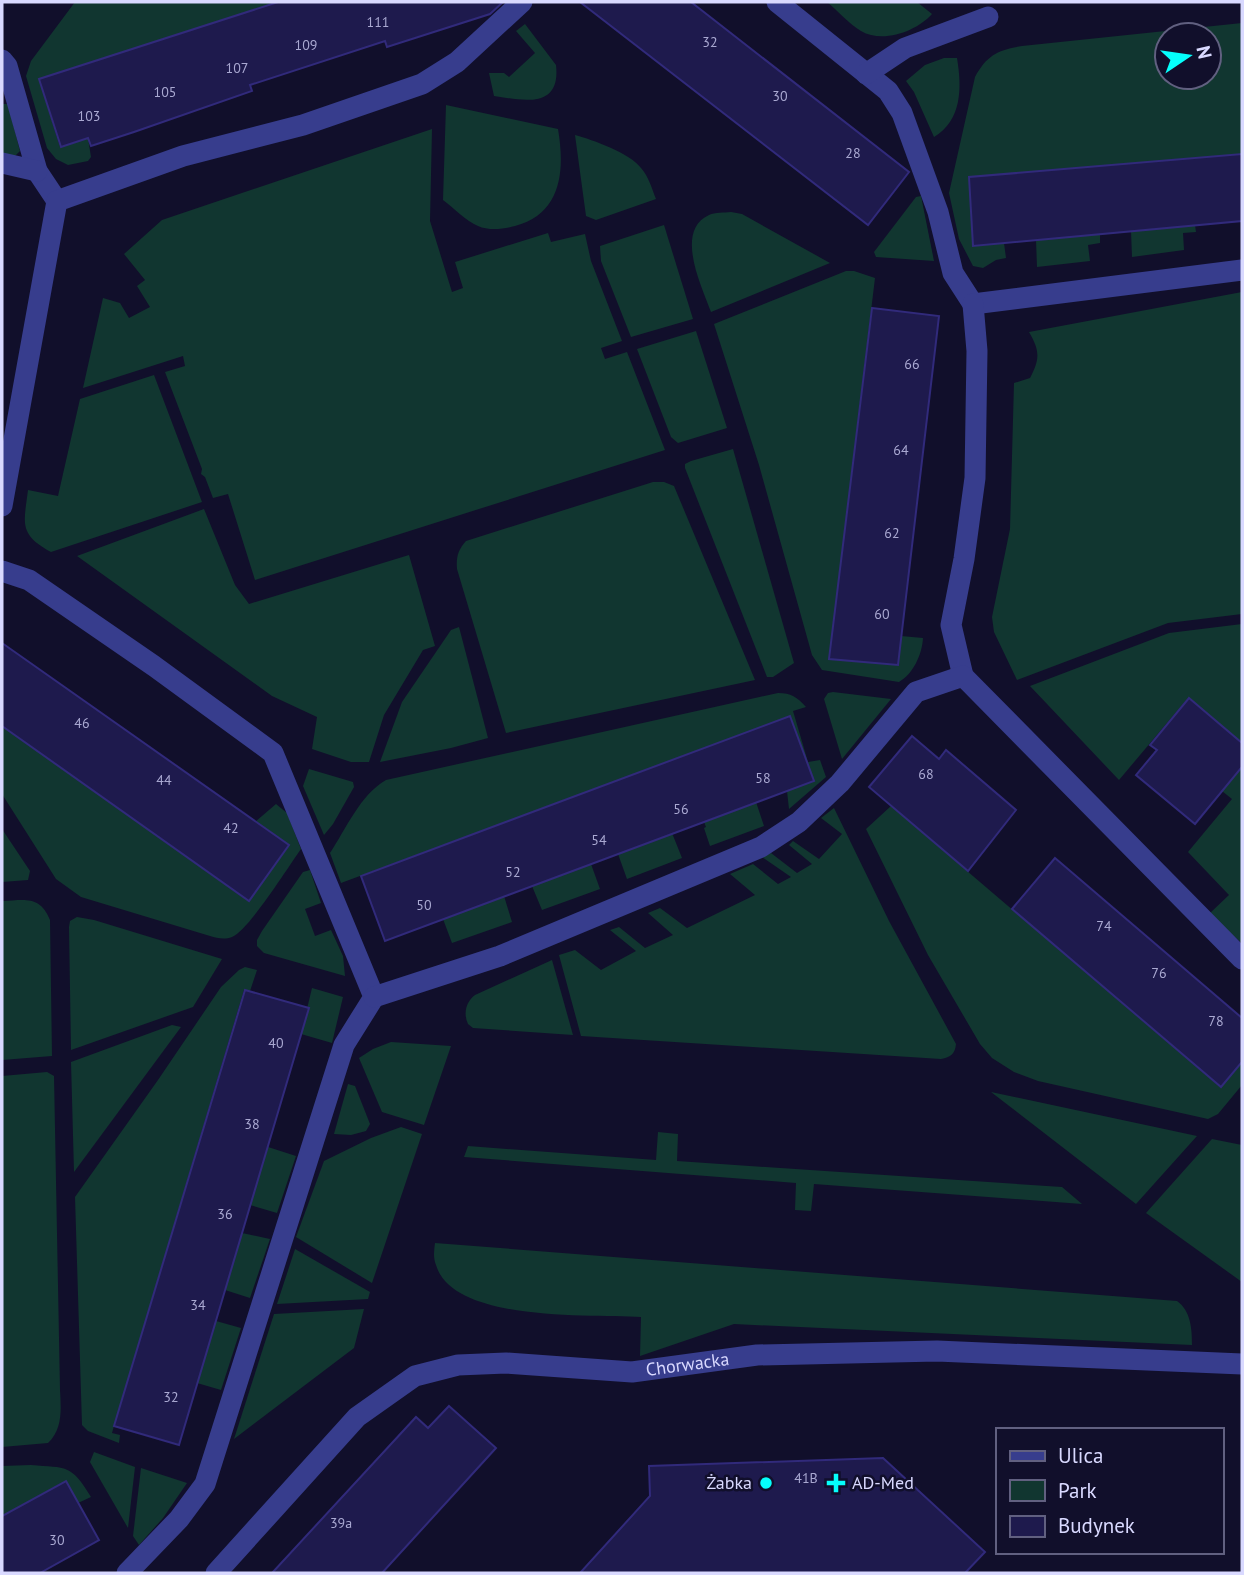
<svg xmlns="http://www.w3.org/2000/svg" width="1244" height="1575" font-family="'PT Sans',sans-serif">
<style>
.green{fill:#113630;fill-rule:evenodd}
.building{fill:#1e1a4d;stroke:#312a7b;stroke-width:2}
.lines{fill:none;stroke-linecap:round;stroke-linejoin:round}
.street{stroke:#373d8d;stroke-width:21}
.poi-dot{fill:#05fffc;stroke:#110f2b;stroke-width:2.5}
.labels{text-anchor:middle;stroke-width:5;stroke-linejoin:round;paint-order:stroke}
.number-label{font-size:14px;fill:#aaa9d2}
.street-label{font-size:18px;fill:#d9d9ff;stroke:#110f2b}
.poi-label{font-size:18px;fill:#d9d9ff;stroke:#110f2b;text-anchor:end}
</style>
<rect width="100%" height="100%" fill="#110f2b"/>
<g class="green">
<path d="M75 2H278L39 79 60 147 88 138 91 157 88 161 68 165 56 159 47 148 26 76 31 61Z"/>
<path d="M827 2H917L932 14C917 31 883 44 861 31 849 24 838 11 827 2Z"/>
<path d="M1242 23V154L969 177 973 246 1004 243 1006 258 996 260 983 268 973 266 959 239 949 193 975 77C987 55 998 50 1022 46ZM1167 35H1209V77H1167Z"/>
<path d="M525 24 556 65C561 110 522 100 494 96L489 73H504L509 77 535 53 516 31Z"/>
<path d="M944 58H957C962 88 962 120 934 137L914 92 906 81 925 65Z"/>
<path d="M2 104H8L20 151 15 156 2 154Z"/>
<path d="M446 105 558 129C565 170 562 214 515 226 504 229 489 231 478 226 466 221 454 208 443 200Z"/>
<path d="M432 129 430 221 452 292 463 288 455 262 548 233 551 242 585 234 591 261 622 341 601 348 605 359 627 352 665 450 255 580 228 494 213 498 205 477 201 474 202 469 165 372 185 366 183 356 83 388 103 298 120 303 129 318 150 307 137 286 145 280 124 254 162 220Z"/>
<path d="M575 135C593 140 630 153 641 168 649 177 652 189 656 199L596 220 586 216Z"/>
<path d="M921 196 934 261 876 257 874 252 916 197Z"/>
<path d="M731 212 742 214 830 263 711 312C702 287 674 231 709 215 715 212 724 213 731 212Z"/>
<path d="M664 225 693 319 631 337 601 261 600 246Z"/>
<path d="M1195 225 1196 232 1183 233 1184 250 1132 257 1131 231Z"/>
<path d="M1100 234V243L1088 245 1090 261 1037 267 1036 240Z"/>
<path d="M846 271H854L875 278 829 659 897 665 901 636 923 638C922 655 913 674 899 682L822 670 812 655 759 465 714 324Z"/>
<path d="M1242 292V614L1168 623 1017 680 994 632 992 617 1010 529 1014 383 1030 378C1040 359 1040 351 1029 332Z"/>
<path d="M696 331 727 428 678 443 671 437 637 349Z"/>
<path d="M154 375 202 502 51 552C18 534 24 523 28 490L58 496 80 399Z"/>
<path d="M733 449 794 663 773 677H767L685 468V464L691 461Z"/>
<path d="M653 482H664L674 486 755 680 506 733 457 569C456 557 458 550 466 541Z"/>
<path d="M204 509 235 585 249 604 409 555 435 646 423 650 384 715 369 762H351L312 749 317 717 272 696 77 556Z"/>
<path d="M1242 624V743L1188 698 1119 780 1030 686 1169 633Z"/>
<path d="M459 627 488 738 451 748 380 762 402 702 451 630Z"/>
<path d="M833 692 891 699 842 759 824 699 828 693Z"/>
<path d="M778 693C791 693 797 697 806 707L793 711 808 762 820 760 826 777 789 809 787 791 814 780 790 716 341 883 330 853C346 829 360 795 386 780Z"/>
<path d="M2 726 248 901 255 822 276 804 287 813 301 849C288 867 249 930 232 937 224 940 217 938 210 936L81 897 56 879 2 794Z"/>
<path d="M1242 767V943L1208 915 1229 895 1188 852 1232 799 1222 791Z"/>
<path d="M309 769 353 782 354 787 333 824 324 835 303 786Z"/>
<path d="M756 802 764 826 710 846 704 828 706 827 704 822Z"/>
<path d="M891 806 1220 1087 1242 1062V1085L1218 1114 1208 1119 1038 1081 1014 1072 992 1058 980 1044 928 955 866 829Z"/>
<path d="M834 808 889 921 956 1044C955 1054 951 1057 941 1059L581 1036 559 955 575 950 601 970 636 951 610 930 619 927 645 948 673 935 648 913 660 908 687 928 755 895 730 874 753 864 778 884 791 877 762 857 771 853 797 873 812 864 789 845 793 841 819 859 842 834 821 818Z"/>
<path d="M2 829 30 871 28 880 2 882Z"/>
<path d="M672 833 682 858 627 879 618 854Z"/>
<path d="M591 864 600 889 542 910 532 886Z"/>
<path d="M310 870 321 903 305 909 315 936 331 930 343 956 345 976 264 953 257 946V940L262 931 303 872Z"/>
<path d="M504 896 512 922 452 943 443 919Z"/>
<path d="M2 901C25 900 40 895 50 920L52 1056 2 1060Z"/>
<path d="M77 917 94 920 222 959 193 1007 71 1050 69 927 70 921Z"/>
<path d="M552 960 573 1035 473 1028 468 1024C463 1013 466 1002 475 995Z"/>
<path d="M245 967 257 970 250 991 244 990 114 1426 112 1433 120 1435 119 1443 88 1431 82 1425 75 1197 158 1080 221 987 239 970Z"/>
<path d="M312 988 343 997 332 1043 301 1034Z"/>
<path d="M172 1025 181 1027 74 1172 71 1062Z"/>
<path d="M391 1042 451 1046 424 1125 382 1112 359 1058 373 1049Z"/>
<path d="M47 1072 54 1076 60 1390C61 1409 63 1429 48 1443L2 1447V1076Z"/>
<path d="M348 1084 355 1086 370 1124 366 1131 351 1135 334 1134Z"/>
<path d="M991 1092 1197 1136 1136 1204Z"/>
<path d="M401 1127 422 1134 372 1283 296 1237 324 1161 371 1138Z"/>
<path d="M658 1132 678 1134 677 1161 1062 1187 1082 1204 814 1184 811 1211 795 1210 796 1183 464 1157 468 1146 656 1160Z"/>
<path d="M1212 1139 1242 1145V1282L1146 1213Z"/>
<path d="M268 1147 296 1156 277 1213 250 1205Z"/>
<path d="M242 1233 270 1239 250 1298 225 1290Z"/>
<path d="M435 1243 1177 1301C1191 1311 1192 1329 1192 1345L734 1324 640 1356 641 1317C592 1314 453 1323 436 1265 433 1258 434 1250 435 1243Z"/>
<path d="M295 1249 370 1292 368 1299 277 1304Z"/>
<path d="M364 1309 354 1348 234 1439 274 1314Z"/>
<path d="M216 1321 241 1328 221 1390 197 1383Z"/>
<path d="M94 1452 135 1467 128 1528 90 1462Z"/>
<path d="M31 1465C67 1468 71 1464 91 1497L78 1503 65 1481 2 1516V1466Z"/>
<path d="M141 1468 187 1483 163 1518 139 1545 133 1536Z"/>
</g>
<g class="building">
<path d="M278 2H503L490 14 387 47 385 41 250 85 252 91 134 132 91 146 88 138 61 147 39 79Z"/>
<path d="M580 2H691L909 172 868 225Z"/>
<path d="M1242 154V221L973 246 969 177Z"/>
<path d="M872 308 939 316 898 665 829 659Z"/>
<path d="M2 643 289 845 249 901 2 726Z"/>
<path d="M1189 698 1242 743V767L1195 824 1136 775 1157 750 1150 745Z"/>
<path d="M790 716 814 781 385 941 361 876Z"/>
<path d="M912 736 939 759 946 750 1016 810 968 871 869 787Z"/>
<path d="M1055 858 1242 1018V1062L1221 1087 1012 909Z"/>
<path d="M245 990 309 1008 179 1445 114 1426Z"/>
<path d="M449 1406 496 1448 382 1573H272L416 1417 428 1428Z"/>
<path d="M883 1458 985 1552 965 1573H580L650 1496 649 1466Z"/>
<path d="M66 1481 99 1540 40 1573H2V1516Z"/>
</g>
<g class="lines">
<g class="street">
<path d="M777 2 888 91 902 113 938 212 953 273 973 304 1242 270"/>
<path d="M2 60 7 66 37 171 57 201"/>
<path d="M866 74 905 48 988 17"/>
<path d="M2 163 37 171"/>
<path d="M2 506 57 201 183 156 303 125 422 84 457 62 522 2"/>
<path d="M2 571 29 580 154 666 273 753 374 997 344 1045 205 1484 179 1519 127 1573"/>
<path d="M963 676 951 625 964 559 975 478 977 351 973 304"/>
<path d="M374 997 500 956 761 847 799 822 840 783 916 692 963 676 1242 959"/>
<path id="s1" d="M216 1573 357 1417 415 1376 458 1365 506 1363 632 1372 757 1355 937 1351 1242 1364"/>
</g>
</g>
<g class="poi-dot">
<circle cx="766" cy="1483" r="7"/>
<path d="M832.5 1472.5h7v7h7v7h-7v7h-7v-7h-7v-7h7z"/>
</g>
<g class="labels">
<g class="number-label">
<text x="378" y="27">111</text>
<text x="710" y="47">32</text>
<text x="306" y="50">109</text>
<text x="237" y="73">107</text>
<text x="165" y="97">105</text>
<text x="780" y="101">30</text>
<text x="89" y="121">103</text>
<text x="853" y="158">28</text>
<text x="912" y="369">66</text>
<text x="901" y="455">64</text>
<text x="892" y="538">62</text>
<text x="882" y="619">60</text>
<text x="82" y="728">46</text>
<text x="926" y="779">68</text>
<text x="763" y="783">58</text>
<text x="164" y="785">44</text>
<text x="681" y="814">56</text>
<text x="231" y="833">42</text>
<text x="599" y="845">54</text>
<text x="513" y="877">52</text>
<text x="424" y="910">50</text>
<text x="1104" y="931">74</text>
<text x="1159" y="978">76</text>
<text x="1216" y="1026">78</text>
<text x="276" y="1048">40</text>
<text x="252" y="1129">38</text>
<text x="225" y="1219">36</text>
<text x="198" y="1310">34</text>
<text x="171" y="1402">32</text>
<text x="806" y="1483">41B</text>
<text x="341" y="1528">39a</text>
<text x="57" y="1545">30</text>
</g>
<g class="street-label">
<text dy="6" stroke="none"><textPath href="#s1" startOffset="556">Chorwacka</textPath></text>
</g>
<g class="poi-label">
<text x="752" y="1489">Żabka</text>
<text x="852" y="1489" text-anchor="start">AD-Med</text>
</g>
</g>
<rect width="1244" height="1575" fill="none" stroke="#d9d9ff" stroke-width="7"/>
<rect x="996" y="1428" width="228" height="126" fill="#110f2b" stroke="#616080" stroke-width="2"/>
<rect x="1010" y="1451" width="35" height="10" fill="#373d8d" stroke="#616080" stroke-width="2"/>
<text x="1058" y="1463" font-size="21" fill="#d9d9ff">Ulica</text>
<rect x="1010" y="1480" width="35" height="21" fill="#113630" stroke="#616080" stroke-width="2"/>
<text x="1058" y="1498" font-size="21" fill="#d9d9ff">Park</text>
<rect x="1010" y="1516" width="35" height="21" fill="#1e1a4d" stroke="#616080" stroke-width="2"/>
<text x="1058" y="1533" font-size="21" fill="#d9d9ff">Budynek</text>
<g transform="translate(1188 56) rotate(77)"><circle r="33" fill="#110f2b" stroke="#616080" stroke-width="2"/>
<path d="M0-5L12 26L0 18L-12 26Z" fill="#05fffc"/>
<text y="-10" font-size="19" font-weight="bold" text-anchor="middle" fill="#d9d9ff">N</text>
</g>
</svg>
